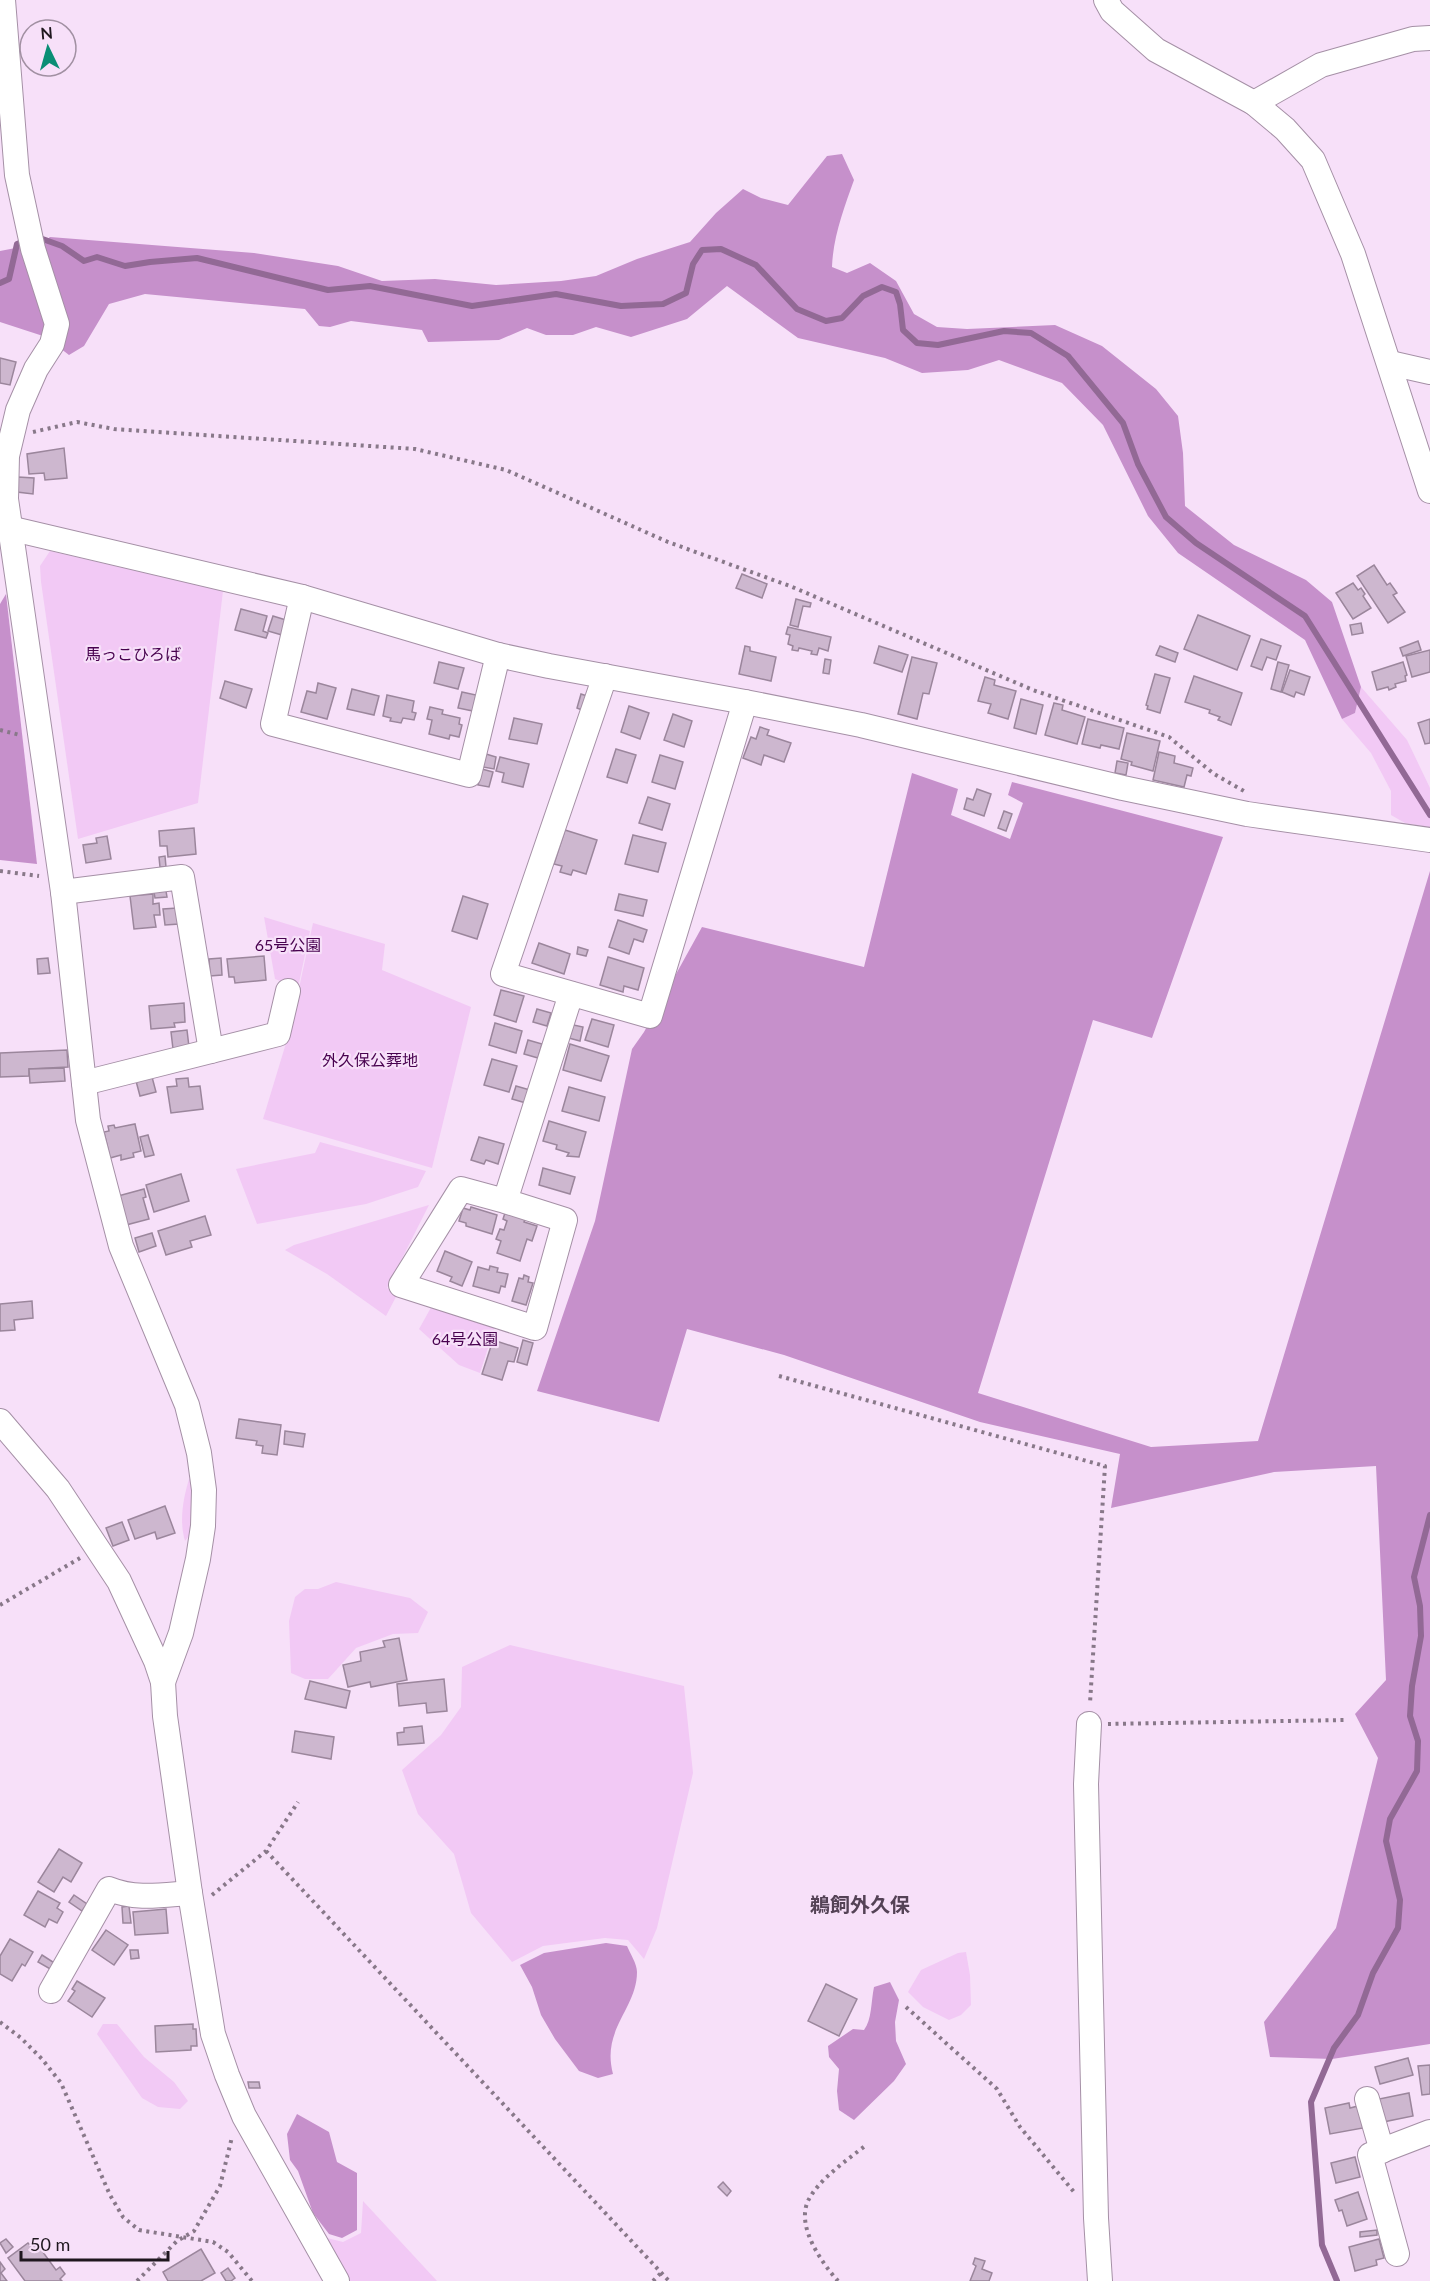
<svg xmlns="http://www.w3.org/2000/svg" width="1430" height="2281" font-family="Lato,'Noto Sans JP',sans-serif">
<style>
.green{fill:#f2c9f5}
.forest{fill:#c690cb}
.lines{fill:none;stroke-linecap:round;stroke-linejoin:round}
.stream{stroke:#926995;stroke-width:6}
.building{fill:#cdb7cf;stroke:#9b869c;stroke-width:1.5}
.minor-casing{stroke:#a590a6;stroke-width:26}
.path{stroke:#887889;stroke-width:4;stroke-dasharray:3 4.5;stroke-linecap:butt}
.minor{stroke:#fff;stroke-width:24}
.labels{text-anchor:middle;stroke-width:4.5;stroke-linejoin:round;paint-order:stroke}
.park-label{font-size:16px;fill:#48024f;stroke:#f7e0f9}
.quarter-label{font-size:20px;font-weight:bold;fill:#544256;stroke:#f7e0f9}
</style>
<rect width="100%" height="100%" fill="#f7e0f9"/>
<g class="green">
<path d="M50 551 223 591 198 803 78 839 41 582 40 566Z"/>
<path d="M1361 687 1407 740 1430 788V827L1405 823 1391 815V791L1371 753 1342 719 1355 713Z"/>
<path d="M264 917 310 931 298 988 275 979Z"/>
<path d="M313 923 385 944 382 970 471 1007 432 1168 263 1119 290 1030Z"/>
<path d="M320 1142 426 1171 418 1187 366 1204 257 1224 236 1169 315 1153Z"/>
<path d="M429 1205 387 1288 398 1293 386 1316 327 1274 285 1250 294 1245Z"/>
<path d="M433 1304 495 1326 480 1373 459 1365 419 1329Z"/>
<path d="M189 1479 198 1481 195 1528 185 1541C179 1521 183 1499 189 1479Z"/>
<path d="M336 1582 410 1598 428 1612 418 1633 393 1634 356 1648 328 1679H305L291 1673 289 1621 295 1597 305 1589H318Z"/>
<path d="M510 1645 684 1686 693 1773 657 1928 644 1959 628 1940 605 1938 543 1946 512 1962 471 1913 454 1854 418 1814 402 1770 441 1735 461 1707 462 1667Z"/>
<path d="M966 1952 970 1975 971 2005 961 2015 949 2020 923 2007 908 1992 921 1970 958 1953Z"/>
<path d="M103 2024H117L144 2057 174 2082 188 2101 180 2109 158 2107 142 2098 97 2034Z"/>
<path d="M363 2201 437 2281H346L327 2238 343 2242 361 2233Z"/>
</g>
<g class="forest">
<path d="M842 154 854 180C844 208 833 237 832 267L847 273 870 263 896 281 914 314 937 327 967 329 1055 325 1102 346 1156 389 1178 416 1183 453 1185 506 1234 545 1306 580 1332 602 1361 687 1355 713 1342 719 1305 640 1178 553 1148 516 1103 425 1062 383 999 360 968 370 922 373 885 358 798 338 727 286 687 319 631 337 596 327 573 335H546L527 328 499 340 428 342 422 330 351 321 330 327 319 326 305 309 145 294 109 304 84 346 69 355 56 345 38 246 50 237 254 253 338 266 382 281 435 279 496 285 561 281 596 276 637 259 690 242 716 213 743 189 761 198 788 205 827 156Z"/>
<path d="M26 246 50 318 43 336 0 322V251Z"/>
<path d="M6 594 37 864 0 860V604Z"/>
<path d="M912 773 958 789 951 815 1010 839 1023 803 1008 795 1012 782 1223 837 1152 1038 1093 1020 978 1393 1151 1447 1258 1441 1430 871V2044L1332 2059 1270 2057 1264 2022 1336 1928 1378 1758 1355 1714 1386 1680 1376 1466 1274 1472 1111 1508 1120 1454 980 1422 784 1355 687 1329 659 1422 537 1391 595 1221 632 1049 644 1032 702 927 864 967Z"/>
<path d="M606 1943 627 1946C630 1953 637 1964 637 1972 637 2009 601 2029 613 2074L598 2078 579 2071 555 2039 541 2015 532 1987 520 1965 544 1953Z"/>
<path d="M890 1982 899 2000 895 2022 896 2041 906 2064 894 2081 854 2120 839 2110 837 2091 839 2069 829 2057 828 2046 853 2029 864 2030C872 2020 871 2001 874 1987Z"/>
<path d="M297 2114 329 2132 337 2162 357 2173V2230L342 2238 329 2234 313 2213 298 2171 290 2160 287 2134Z"/>
</g>
<g class="lines">
<g class="stream">
<path d="M37 237 62 246 84 261 97 257 125 266 150 262 197 258 328 290 370 286 472 306 556 294 621 306 663 304 686 293 693 264 702 250 721 249 756 265 797 309 826 321 842 318 863 296 882 287 896 292 900 304 903 330 917 343 938 345 1004 331 1031 333 1068 356 1123 423 1138 464 1166 517 1196 543 1305 616 1430 815"/>
<path d="M0 283 9 279 17 244 27 240"/>
<path d="M1337 2281 1322 2245 1311 2102 1334 2048 1358 2015 1373 1973 1398 1928 1400 1900 1386 1841 1390 1819 1417 1771 1418 1741 1410 1716 1412 1686 1421 1636 1420 1606 1414 1577 1430 1515"/>
</g>
</g>
<g class="building">
<path d="M0 358 16 362 10 385 0 383Z"/>
<path d="M64 448 67 478 45 480 44 473 29 474 27 454Z"/>
<path d="M18 477 34 478 33 494 17 492Z"/>
<path d="M1374 565 1387 585 1390 583 1397 593 1393 595 1405 612 1388 623 1357 576Z"/>
<path d="M742 574 767 584 762 598 736 588Z"/>
<path d="M1353 583 1358 590 1361 588 1365 594 1363 596 1371 608 1353 619 1336 593Z"/>
<path d="M796 599 811 603 810 607 803 606 798 627 790 625Z"/>
<path d="M241 609 267 616 263 631 268 633 266 638 235 630Z"/>
<path d="M1198 615 1250 636 1237 670 1184 649Z"/>
<path d="M273 616 286 620 282 635 268 631Z"/>
<path d="M1361 623 1363 633 1352 635 1350 625Z"/>
<path d="M788 627 831 637 828 651 819 648 817 655 811 654 812 651 799 648 798 651 792 650 793 646 788 644 790 635 786 634Z"/>
<path d="M1261 639 1281 646 1276 660 1267 657 1262 670 1251 666Z"/>
<path d="M1418 641 1421 650 1403 656 1400 648Z"/>
<path d="M745 646 750 647V651L776 657 771 681 739 674Z"/>
<path d="M879 646 908 655 902 672 874 663Z"/>
<path d="M1160 646 1178 653 1175 662 1156 655Z"/>
<path d="M1430 650V672L1412 677 1406 656Z"/>
<path d="M912 657 937 663 929 694 923 693 917 719 898 714Z"/>
<path d="M825 659 831 660 829 674 823 673Z"/>
<path d="M439 662 464 668 458 689 434 683Z"/>
<path d="M1278 662 1289 665 1281 692 1271 689Z"/>
<path d="M1403 662 1407 675 1405 676 1406 681 1395 684 1396 687 1389 690 1388 687 1377 690 1372 672Z"/>
<path d="M1290 670 1310 677 1304 695 1296 692 1294 697 1282 692Z"/>
<path d="M1155 674 1170 678 1160 713 1147 709 1148 706 1146 705Z"/>
<path d="M1194 676 1242 693 1231 725 1218 720 1220 717 1209 713 1210 710 1185 702Z"/>
<path d="M985 677 995 680 994 685 1016 691 1008 719 988 713 991 704 978 701Z"/>
<path d="M225 681 252 689 246 708 220 698Z"/>
<path d="M318 683 336 688 327 719 301 712 307 691 316 693Z"/>
<path d="M352 689 379 696 374 715 347 709Z"/>
<path d="M462 692 476 695 473 711 458 708Z"/>
<path d="M581 694 587 696 582 710 577 708Z"/>
<path d="M387 695 414 701 412 712 416 713 414 720 403 718 401 723 390 721 391 718 383 716Z"/>
<path d="M1021 699 1043 705 1036 734 1014 728Z"/>
<path d="M1054 703 1063 705 1062 710 1085 717 1077 744 1045 735Z"/>
<path d="M629 706 649 713 640 739 621 732Z"/>
<path d="M430 707 443 710 442 714 460 718 459 724 462 725 459 737 450 735 449 739 429 734 432 720 427 719Z"/>
<path d="M673 714 692 721 684 747 664 740Z"/>
<path d="M514 718 542 724 537 744 509 739Z"/>
<path d="M1088 719 1124 728 1119 749 1101 745 1100 748 1082 744Z"/>
<path d="M1430 719V743L1425 744 1418 723Z"/>
<path d="M760 727 769 730 767 735 791 743 784 762 764 755 761 765 743 758 751 737 756 739Z"/>
<path d="M1127 733 1160 741 1153 771 1131 765 1132 762 1121 759Z"/>
<path d="M616 749 636 755 627 783 607 777Z"/>
<path d="M1159 752 1175 756 1174 763 1193 768 1191 776 1187 775 1184 787 1153 780Z"/>
<path d="M486 754 496 757 494 769 483 767Z"/>
<path d="M660 755 683 762 675 789 652 782Z"/>
<path d="M500 757 529 764 523 787 502 782 504 773 496 771Z"/>
<path d="M1117 761 1128 763 1126 775 1115 773Z"/>
<path d="M482 769 493 772 489 787 478 785Z"/>
<path d="M977 789 991 794 984 816 964 809 967 798 973 800Z"/>
<path d="M648 797 670 804 662 830 639 823Z"/>
<path d="M1004 811 1012 814 1006 831 998 828Z"/>
<path d="M194 828 196 854 168 857 167 846H160L159 831Z"/>
<path d="M565 830 597 840 586 874 573 870 571 875 560 872 562 866 554 864Z"/>
<path d="M633 835 666 843 658 872 625 864Z"/>
<path d="M107 836 111 859 86 863 83 845 97 843 96 838Z"/>
<path d="M165 856 166 867H160L159 857Z"/>
<path d="M166 891 167 897 155 898 154 892Z"/>
<path d="M153 894V904L159 903 160 915H154L156 927 134 929 130 896Z"/>
<path d="M619 894 647 900 643 916 615 910Z"/>
<path d="M463 896 488 904 477 939 452 931Z"/>
<path d="M177 908 179 924 165 925 163 909Z"/>
<path d="M618 920 647 930 643 942 634 939 629 954 609 947Z"/>
<path d="M539 943 570 954 564 974 532 963Z"/>
<path d="M578 947 588 950 586 956 577 954Z"/>
<path d="M264 956 266 980 235 983 234 977H229L227 959Z"/>
<path d="M608 957 644 968 638 990 624 986 623 992 600 985Z"/>
<path d="M48 958 50 973 38 974 37 959Z"/>
<path d="M221 958 222 975 210 976 209 959Z"/>
<path d="M501 990 524 996 516 1022 494 1015Z"/>
<path d="M184 1003 185 1022 174 1023 175 1027 151 1029 149 1006Z"/>
<path d="M537 1009 551 1013 547 1026 533 1022Z"/>
<path d="M592 1019 614 1025 608 1047 585 1040Z"/>
<path d="M495 1023 522 1031 516 1053 489 1045Z"/>
<path d="M569 1024 583 1027 580 1041 565 1037Z"/>
<path d="M187 1030 189 1047 173 1049 171 1032Z"/>
<path d="M528 1040 542 1044 538 1058 524 1054Z"/>
<path d="M570 1044 609 1056 601 1081 563 1070Z"/>
<path d="M67 1050 68 1067 29 1069V1076L0 1077V1053Z"/>
<path d="M492 1059 517 1066 509 1092 484 1085Z"/>
<path d="M64 1068 65 1081 30 1083 29 1069Z"/>
<path d="M152 1077 156 1092 140 1096 136 1081Z"/>
<path d="M188 1078 189 1087 200 1086 203 1109 171 1113 167 1087 177 1086 176 1079Z"/>
<path d="M516 1086 530 1090 526 1103 512 1099Z"/>
<path d="M569 1087 605 1097 599 1121 562 1111Z"/>
<path d="M549 1121 586 1132 579 1157 567 1156 569 1153 556 1149 557 1145 543 1141Z"/>
<path d="M135 1124 141 1151 133 1153 134 1157 121 1160V1155L110 1158 104 1132 109 1131 108 1126 114 1125 115 1128Z"/>
<path d="M148 1135 154 1155 145 1157 140 1137Z"/>
<path d="M479 1137 504 1144 498 1164 486 1160 484 1164 471 1160Z"/>
<path d="M543 1168 575 1177 570 1194 539 1185Z"/>
<path d="M181 1174 189 1201 154 1212 146 1185Z"/>
<path d="M144 1189 146 1197 143 1198 149 1219 126 1225 118 1196Z"/>
<path d="M471 1207 497 1215 492 1234 466 1226V1223L459 1221 463 1208 470 1210Z"/>
<path d="M505 1213 525 1219 524 1222 537 1226 532 1241 527 1239 520 1261 497 1253 501 1241 496 1239 500 1229 504 1230 507 1221 503 1219Z"/>
<path d="M205 1216 211 1235 190 1241 192 1247 166 1255 158 1231Z"/>
<path d="M152 1233 156 1246 139 1252 135 1238Z"/>
<path d="M445 1251 472 1262 462 1286 450 1281 452 1277 437 1271Z"/>
<path d="M490 1266 498 1268 497 1272 508 1274 505 1287 501 1286 499 1293 473 1286 478 1267 489 1270Z"/>
<path d="M524 1275 529 1277 528 1282 533 1283 526 1305 512 1301 519 1278 523 1279Z"/>
<path d="M32 1301 33 1318 14 1320 15 1330 0 1331V1304Z"/>
<path d="M493 1340 518 1348 514 1362 508 1361 502 1380 482 1374Z"/>
<path d="M523 1340 533 1343 527 1365 517 1362Z"/>
<path d="M239 1419 281 1425 277 1455 262 1453 263 1446 256 1445 257 1441 236 1438Z"/>
<path d="M285 1431 305 1434 303 1447 284 1444Z"/>
<path d="M165 1506 175 1533 157 1539 155 1532 135 1539 128 1520Z"/>
<path d="M122 1522 129 1540 113 1546 106 1528Z"/>
<path d="M399 1638 407 1680 371 1687 370 1682 348 1687 343 1665 361 1661 360 1652 385 1647 383 1641Z"/>
<path d="M444 1679 447 1711 427 1713 426 1703 399 1706 397 1684Z"/>
<path d="M310 1681 350 1691 346 1708 305 1699Z"/>
<path d="M422 1726 424 1743 398 1745 397 1733 404 1732V1728Z"/>
<path d="M295 1731 334 1737 331 1759 292 1752Z"/>
<path d="M59 1849 82 1863 71 1882 63 1877 54 1892 38 1882Z"/>
<path d="M38 1891 60 1903 57 1908 63 1912 57 1923 49 1919 45 1927 24 1915Z"/>
<path d="M74 1895 87 1904 82 1911 69 1902Z"/>
<path d="M129 1906 131 1923H123L122 1907Z"/>
<path d="M166 1909 168 1933 135 1935 133 1912Z"/>
<path d="M106 1930 128 1945 114 1965 92 1950Z"/>
<path d="M10 1939 33 1952 25 1966 22 1964 12 1981 0 1974V1956Z"/>
<path d="M130 1950H138L139 1958 131 1959Z"/>
<path d="M42 1955 56 1964 52 1970 38 1962Z"/>
<path d="M77 1981 105 1998 92 2017 68 2001 75 1991 72 1989Z"/>
<path d="M826 1984 857 1999 839 2036 808 2021Z"/>
<path d="M193 2024V2029H196L197 2046H191V2050L156 2052 155 2026Z"/>
<path d="M1408 2058 1413 2075 1380 2084 1375 2067Z"/>
<path d="M1430 2065V2094L1422 2095 1418 2066Z"/>
<path d="M248 2082H259L260 2088H249Z"/>
<path d="M1409 2093 1413 2116 1383 2122 1379 2099Z"/>
<path d="M1349 2103 1350 2108 1358 2106 1363 2128 1330 2134 1325 2108Z"/>
<path d="M1355 2157 1360 2177 1336 2183 1331 2163Z"/>
<path d="M723 2182 731 2191 727 2196 718 2187Z"/>
<path d="M1358 2192 1367 2219 1347 2226 1342 2210 1339 2211 1335 2200Z"/>
<path d="M1377 2230V2235L1360 2237V2232Z"/>
<path d="M6 2239 13 2247 6 2253 0 2243Z"/>
<path d="M1379 2239 1384 2258 1376 2260 1377 2265 1355 2271 1349 2247Z"/>
<path d="M28 2243 32 2247 37 2244 56 2270 60 2267 65 2274 60 2279 62 2281H25L8 2258Z"/>
<path d="M201 2249 215 2273 201 2281H168L163 2272Z"/>
<path d="M975 2258 985 2261 982 2269 992 2273 989 2281H970L976 2266 973 2264Z"/>
<path d="M0 2262 5 2269 1 2273 7 2281H0Z"/>
<path d="M228 2268 235 2278 231 2281H226L221 2273Z"/>
</g>
<g class="lines">
<g class="minor-casing">
<g id="minor">
<path d="M3 0 17 175 33 249 57 324 52 344 36 369 18 410 7 456 6 499 63 892 88 1120 121 1246 187 1405 199 1453 204 1490 203 1526 198 1559 181 1633 163 1682"/>
<path d="M1106 0 1112 11 1156 50 1254 103 1285 129 1313 160 1353 254 1430 491"/>
<path d="M1254 103 1321 65 1413 39 1430 38"/>
<path d="M1390 363 1430 372"/>
<path d="M0 526 302 597 498 655 549 666 745 702 861 725 1123 788 1247 814 1430 840"/>
<path d="M302 597 273 724 469 775 498 655"/>
<path d="M605 676 503 974 650 1016 745 702"/>
<path d="M63 892 182 877 211 1051"/>
<path d="M84 1083 278 1034 288 991"/>
<path d="M505 1201 565 1220 535 1328 401 1285 461 1189 505 1201 571 994"/>
<path d="M0 1421 58 1489 119 1581 156 1661 163 1682 165 1716 190 1893 213 2034 227 2075 244 2116 337 2281"/>
<path d="M1089 1724 1086 1784 1096 2218 1100 2281"/>
<path d="M51 1991 109 1889C136 1900 162 1895 190 1893"/>
<path d="M1367 2099 1382 2151"/>
<path d="M1397 2254 1370 2155 1430 2132"/>
</g>
</g>
<g class="path">
<path d="M33 432 77 422 114 429 415 449 506 470 668 542 790 586 1033 690 1169 737 1214 774 1244 791"/>
<path d="M0 730 20 735"/>
<path d="M0 871 39 876"/>
<path d="M779 1376 1105 1466 1090 1703"/>
<path d="M0 1605 80 1558"/>
<path d="M1108 1724 1347 1720"/>
<path d="M266 1851 669 2281"/>
<path d="M212 1895 266 1851 298 1802"/>
<path d="M906 2007 997 2089 1020 2127 1074 2192"/>
<path d="M0 2022 21 2038 42 2059 61 2083 110 2195 123 2217 139 2230 213 2242 228 2252 252 2281"/>
<path d="M137 2281 177 2241 194 2231 220 2186 232 2137"/>
<path d="M653 2281 661 2273"/>
<path d="M838 2281C822 2263 796 2227 808 2201 818 2180 847 2160 865 2146"/>
</g>
<use href="#minor" class="minor"/>
</g>
<g class="labels">
<g class="park-label">
<text x="133" y="660">馬っこひろば</text>
<text x="288" y="951">65号公園</text>
<text x="370" y="1066">外久保公葬地</text>
<text x="465" y="1345">64号公園</text>
</g>
<g class="quarter-label">
<text x="860" y="1912">鵜飼外久保</text>
</g>
</g>
<g transform="translate(48 48) rotate(355)"><circle r="28" fill="#f7e0f9" stroke="#a190a2" stroke-width="1.5"/>
<path d="M0-4.5L10 22L0 15L-10 22Z" fill="#0a8e75"/>
<text y="-9" font-size="16" font-weight="bold" text-anchor="middle" fill="#1f171f">N</text>
</g>
<path d="M21 2251v9h147v-9" fill="none" stroke="#1f171f" stroke-width="3"/>
<text x="30" y="2251" font-size="18" fill="#1f171f" stroke="#f7e0f9" stroke-width="4.5" paint-order="stroke">50 m</text>
</svg>
